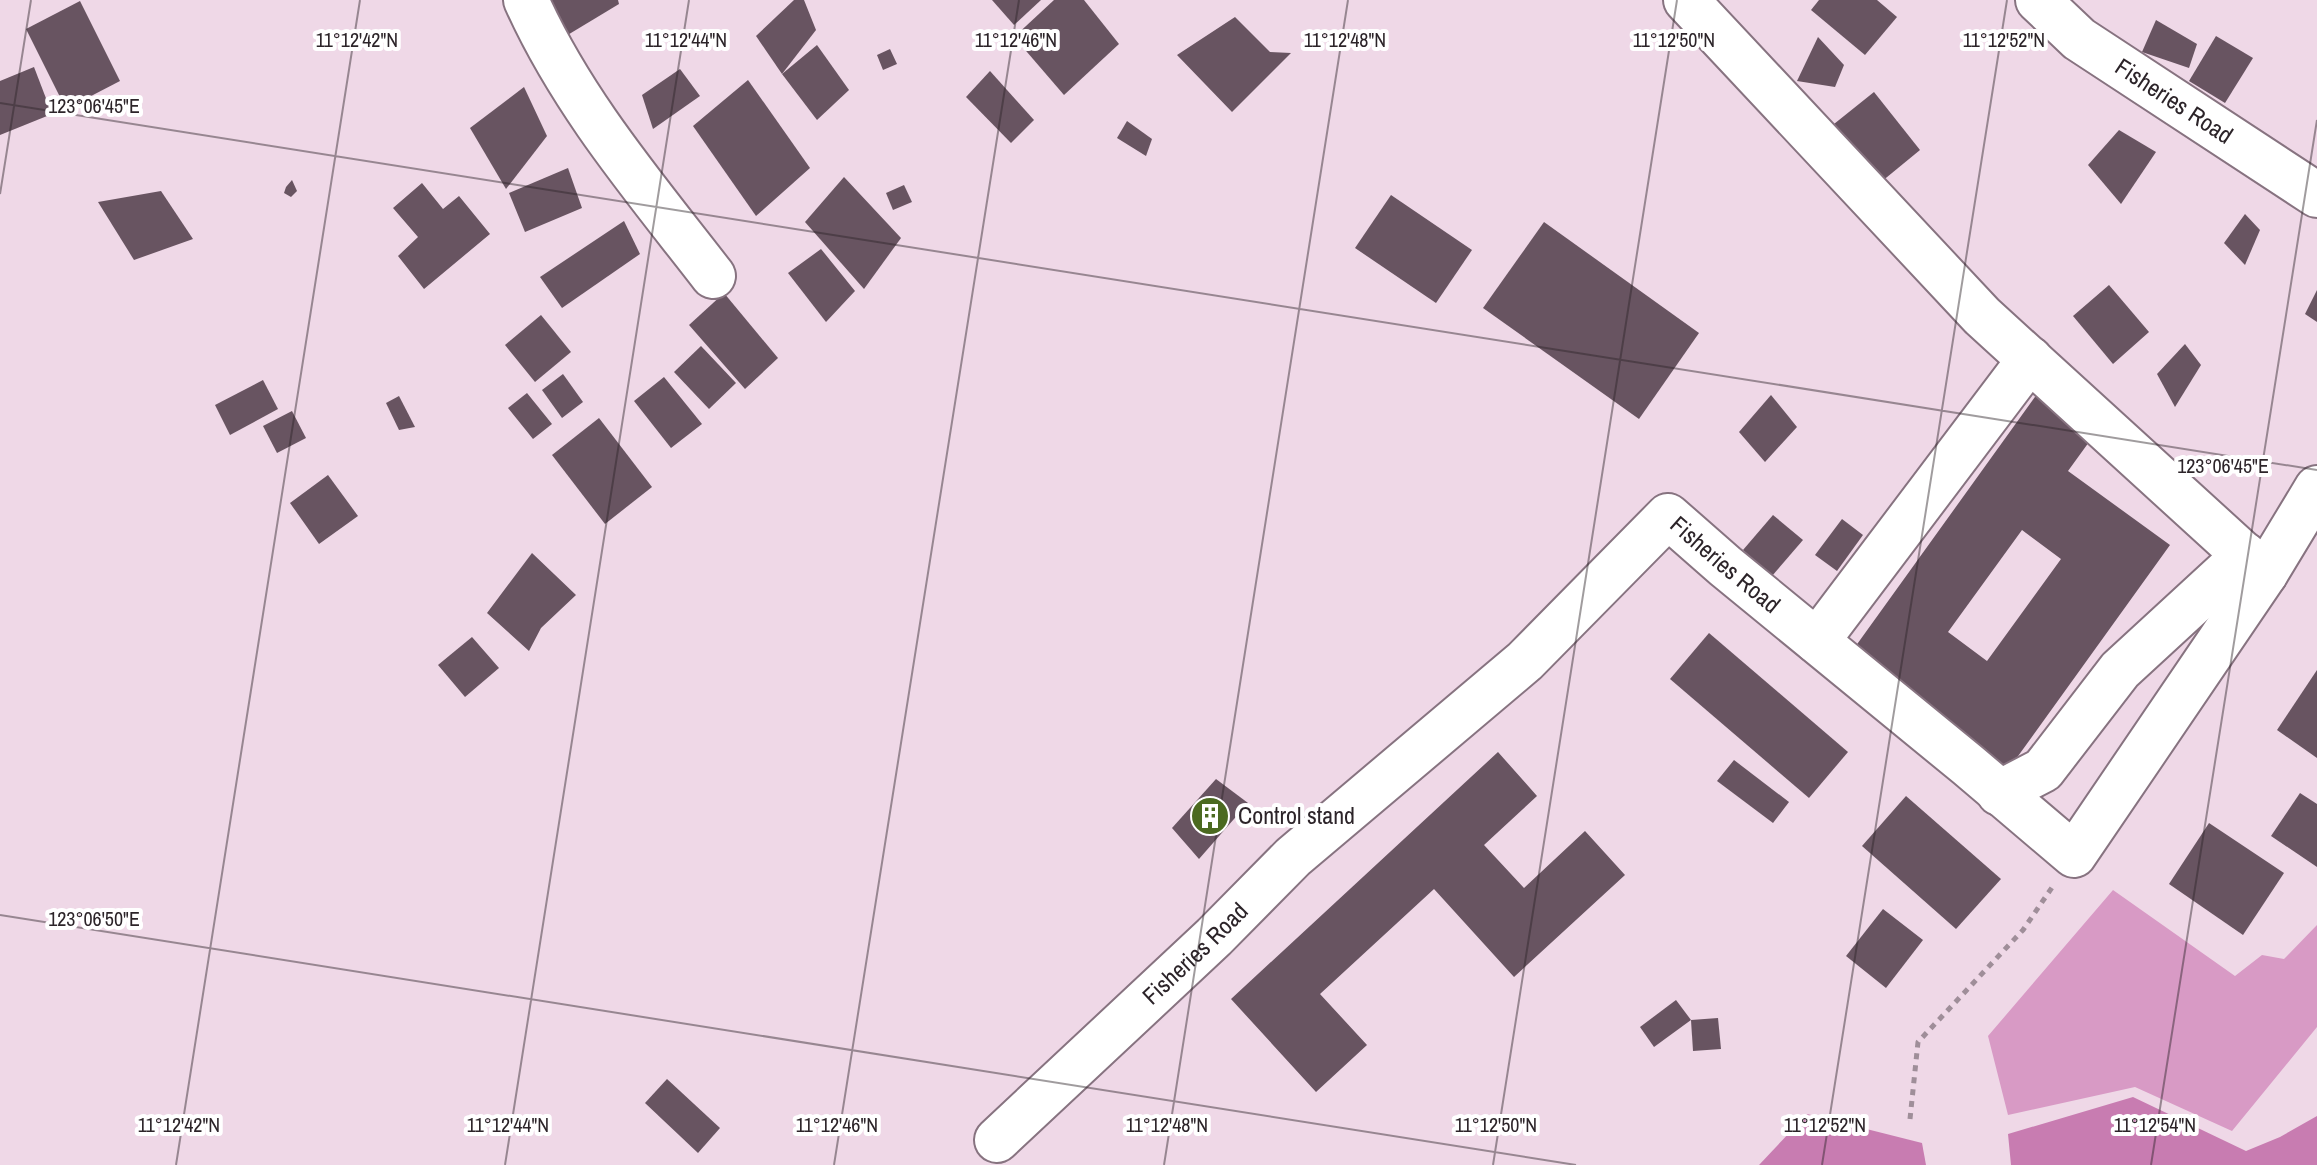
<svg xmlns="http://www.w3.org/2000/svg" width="2317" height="1165" font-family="'Archivo Narrow',sans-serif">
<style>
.green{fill:#d89ac5}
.water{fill:#c87cb1}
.building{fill:#685461;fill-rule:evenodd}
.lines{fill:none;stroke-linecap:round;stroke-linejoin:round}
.minor-casing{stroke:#877380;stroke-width:48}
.path{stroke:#9f8e99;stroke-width:5;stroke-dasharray:6 6;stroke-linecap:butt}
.minor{stroke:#fff;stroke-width:44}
.ticks{fill:none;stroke:#2c2429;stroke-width:2;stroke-opacity:0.45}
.labels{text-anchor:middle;stroke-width:8;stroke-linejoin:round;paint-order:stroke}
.street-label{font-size:24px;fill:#2c2429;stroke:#fff}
.poi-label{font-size:24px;fill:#2c2429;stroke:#fff;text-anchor:start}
.ticks-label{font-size:20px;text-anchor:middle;fill:#2c2429;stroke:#fff;stroke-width:8;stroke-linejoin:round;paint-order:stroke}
</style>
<rect width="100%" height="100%" fill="#efd8e7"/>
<path class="green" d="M2113 890 2235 976 2262 955 2284 959 2317 925V1027L2232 1131 2135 1087 2008 1115 1988 1036Z"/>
<g class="water">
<path d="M2133 1097 2246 1151 2280 1137 2317 1116V1165H2011L2008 1134Z"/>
<path d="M1807 1114 1922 1143 1926 1165H1759Z"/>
</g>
<g class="building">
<path d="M551 0H618L619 4 556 42 540 8Z"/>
<path d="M794 0H804L816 30 782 74 756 36Z"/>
<path d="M992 0H1041L1014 25Z"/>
<path d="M1054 0H1084L1119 44 1064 95 1014 37Z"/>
<path d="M1819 0H1877L1897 17 1865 55 1811 10Z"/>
<path d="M80 1 120 81 66 109 26 29Z"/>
<path d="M1235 17 1270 52 1291 53 1232 112 1177 55Z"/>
<path d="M2156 20 2197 44 2189 68 2142 52Z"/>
<path d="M2216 36 2253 58 2225 103 2189 81Z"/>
<path d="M1818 37 1844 65 1835 87 1797 81Z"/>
<path d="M817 45 849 90 817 120 782 74Z"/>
<path d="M890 49 897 64 883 70 877 55Z"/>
<path d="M34 67 52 114 0 135V81Z"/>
<path d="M680 69 700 96 653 129 642 95Z"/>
<path d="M990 71 1034 120 1011 143 966 97Z"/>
<path d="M748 80 810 168 756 216 693 126Z"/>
<path d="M524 87 547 136 506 189 470 128Z"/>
<path d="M1874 92 1920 150 1881 182 1834 124Z"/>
<path d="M1127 121 1152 139 1146 156 1117 138Z"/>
<path d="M2119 130 2156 152 2121 204 2088 165Z"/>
<path d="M568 168 582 208 525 232 509 193Z"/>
<path d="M844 177 901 238 864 289 805 222Z"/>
<path d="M292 180 297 191 291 197 284 193 286 187Z"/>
<path d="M422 183 443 209 459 196 490 234 424 289 398 256 418 237 393 208Z"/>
<path d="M904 185 912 202 893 210 886 193Z"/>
<path d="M161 191 193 239 134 260 98 202Z"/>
<path d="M1391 195 1472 250 1436 303 1355 248Z"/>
<path d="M2245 214 2260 230 2245 265 2224 243Z"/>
<path d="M624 221 640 254 562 308 540 277Z"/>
<path d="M1544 222 1699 333 1639 419 1483 308Z"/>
<path d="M821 249 855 291 826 322 788 273Z"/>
<path d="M2109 285 2149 332 2113 364 2073 316Z"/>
<path d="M2317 290V322L2305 314Z"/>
<path d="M724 293 778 358 745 389 689 325Z"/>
<path d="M541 315 571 352 535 382 505 345Z"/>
<path d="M2185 344 2201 365 2175 407 2157 374Z"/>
<path d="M701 346 736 383 709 409 674 372Z"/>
<path d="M563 374 583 402 562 418 542 390Z"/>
<path d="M664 377 702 424 671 448 634 401Z"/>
<path d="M263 380 278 409 230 435 215 405Z"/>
<path d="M2040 390 2097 431 2068 471 2170 545 2008 770 1850 654ZM2022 530 2061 559 1987 661 1948 632Z"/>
<path d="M527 393 552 424 533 439 508 408Z"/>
<path d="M1771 395 1797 427 1765 462 1739 432Z"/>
<path d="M399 396 415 427 399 430 386 403Z"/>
<path d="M292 411 306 438 277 453 263 426Z"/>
<path d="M599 418 652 487 605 524 552 455Z"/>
<path d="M328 475 358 516 319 544 290 503Z"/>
<path d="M1773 515 1803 540 1772 576 1743 550Z"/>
<path d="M1842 519 1863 535 1837 571 1815 555Z"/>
<path d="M532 553 576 595 541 628 529 651 487 613Z"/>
<path d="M1709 633 1848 752 1809 798 1670 679Z"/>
<path d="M472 637 499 668 465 697 438 665Z"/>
<path d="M2317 670V758L2277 730Z"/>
<path d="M1498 752 1537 796 1484 845 1524 888 1585 831 1625 875 1514 977 1434 889 1320 994 1367 1045 1316 1092 1231 999Z"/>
<path d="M1734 760 1789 802 1773 823 1717 781Z"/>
<path d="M1216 779 1248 803 1199 859 1172 828Z"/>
<path d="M2300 793 2317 804V867L2271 836Z"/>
<path d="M1906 796 2001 879 1956 929 1862 846Z"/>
<path d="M2209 823 2284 873 2243 935 2169 884Z"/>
<path d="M1883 909 1923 940 1886 988 1846 956Z"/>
<path d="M1676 1000 1691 1020 1654 1047 1640 1027Z"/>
<path d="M1718 1018 1721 1049 1693 1051 1691 1020Z"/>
<path d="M667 1079 720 1128 698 1153 645 1103Z"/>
</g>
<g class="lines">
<g class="minor-casing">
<g id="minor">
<path d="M526 0C572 103 645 188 713 276"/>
<path d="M1686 0 1982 316 2265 574"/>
<path id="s1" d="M2038 0 2079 39 2317 195"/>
<path d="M1817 641 2030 359"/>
<path d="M1999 793 2043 770 2120 670 2245 555"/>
<path id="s2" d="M997 1140 1214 937 1293 857 1525 661 1668 516 1725 566 1968 765 2074 855 2265 574 2317 488"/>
</g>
</g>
<path class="path" d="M1910 1119 1918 1042 2023 930 2053 886"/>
<use href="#minor" class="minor"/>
</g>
<path class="ticks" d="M0 103 2317 470M0 194 31 0M0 915 1576 1165M176 1165 360 0M505 1165 689 0M834 1165 1019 0M1164 1165 1348 0M1493 1165 1677 0M1822 1165 2007 0M2151 1165 2317 120"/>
<defs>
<g id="building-disc" transform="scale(2)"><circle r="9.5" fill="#4b6a20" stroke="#fff"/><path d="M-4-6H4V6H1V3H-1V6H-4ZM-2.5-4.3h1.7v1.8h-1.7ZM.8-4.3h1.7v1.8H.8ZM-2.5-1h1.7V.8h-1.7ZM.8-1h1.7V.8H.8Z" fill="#fff"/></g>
</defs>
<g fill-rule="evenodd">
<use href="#building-disc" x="1210" y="816"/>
</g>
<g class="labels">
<g class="street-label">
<text dy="8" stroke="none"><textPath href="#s1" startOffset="170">Fisheries Road</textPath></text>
<text dy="8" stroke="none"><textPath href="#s2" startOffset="992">Fisheries Road</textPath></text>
<text dy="8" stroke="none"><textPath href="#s2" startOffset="272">Fisheries Road</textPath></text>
</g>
<g class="poi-label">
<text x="1238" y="824">Control stand</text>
</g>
</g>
<g class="ticks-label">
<text x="357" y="47">11°12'42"N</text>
<text x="686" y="47">11°12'44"N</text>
<text x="1016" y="47">11°12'46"N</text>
<text x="1345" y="47">11°12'48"N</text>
<text x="1674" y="47">11°12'50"N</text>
<text x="2004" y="47">11°12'52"N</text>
<text x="94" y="113">123°06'45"E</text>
<text x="2223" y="473">123°06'45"E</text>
<text x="94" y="926">123°06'50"E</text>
<text x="179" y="1132">11°12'42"N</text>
<text x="508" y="1132">11°12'44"N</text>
<text x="837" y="1132">11°12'46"N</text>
<text x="1167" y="1132">11°12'48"N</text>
<text x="1496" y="1132">11°12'50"N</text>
<text x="1825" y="1132">11°12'52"N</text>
<text x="2155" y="1132">11°12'54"N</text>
</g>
</svg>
